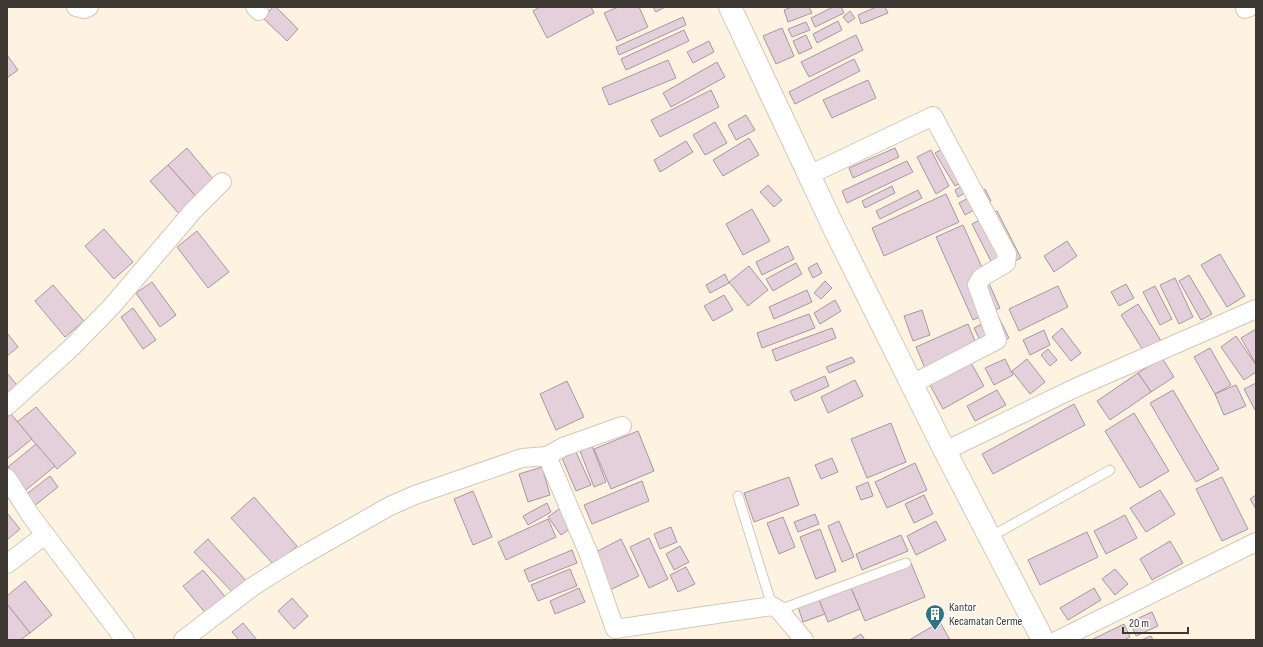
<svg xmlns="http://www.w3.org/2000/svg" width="1263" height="647" font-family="'Sofia Sans Condensed',sans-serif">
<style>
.building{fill:#e4d0db;stroke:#a996a0}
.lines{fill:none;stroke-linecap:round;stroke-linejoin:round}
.service-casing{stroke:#d3c8b7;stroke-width:11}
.minor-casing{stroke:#d3c8b7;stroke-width:20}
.trunk-casing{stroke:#d3c8b7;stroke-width:24}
.service{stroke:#fff;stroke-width:9}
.minor{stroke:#fff;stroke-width:18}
.trunk{stroke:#fff;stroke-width:22}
.labels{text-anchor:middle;stroke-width:3;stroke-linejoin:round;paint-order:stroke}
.poi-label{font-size:12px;fill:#3c3831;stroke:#fff;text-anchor:start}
</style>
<rect width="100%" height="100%" fill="#fef3e1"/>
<g class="building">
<path d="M273 7H276L298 29 287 41 263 18Z"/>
<path d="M540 7H591L594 13 547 38 533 11Z"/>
<path d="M618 7H639L648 27 617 41 604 13Z"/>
<path d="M653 7H665L656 12Z"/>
<path d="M792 7H809L812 13 788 22 784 10Z"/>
<path d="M833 7H841L844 13 815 27 811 18Z"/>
<path d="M876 7H885L888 13 861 24 858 15Z"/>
<path d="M850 11 855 18 848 23 843 17Z"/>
<path d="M683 17 686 25 619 55 616 47Z"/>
<path d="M838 21 842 30 817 43 813 34Z"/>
<path d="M806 22 810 30 792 37 788 29Z"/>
<path d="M782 28 794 56 776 64 763 36Z"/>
<path d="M684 30 689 41 626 70 621 59Z"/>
<path d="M806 35 812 48 799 54 793 41Z"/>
<path d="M856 35 863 50 809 77 801 62Z"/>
<path d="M709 41 714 52 693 63 687 52Z"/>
<path d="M7 55 18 70 7 78Z"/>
<path d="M854 59 860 71 795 104 789 92Z"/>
<path d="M668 60 676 78 609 105 602 88Z"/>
<path d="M717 62 725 77 671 107 663 93Z"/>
<path d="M868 80 876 98 832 118 823 100Z"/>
<path d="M711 90 719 107 660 137 651 120Z"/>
<path d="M746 115 755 130 736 140 728 125Z"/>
<path d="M715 122 727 143 705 155 693 135Z"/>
<path d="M749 138 759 155 723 176 713 160Z"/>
<path d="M686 141 693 152 660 172 654 160Z"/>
<path d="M953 143 973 176 955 186 935 153Z"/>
<path d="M187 148 218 185 200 201 168 165Z"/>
<path d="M895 148 899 157 853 178 849 168Z"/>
<path d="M931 150 949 186 936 194 917 157Z"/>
<path d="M907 161 913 172 847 203 842 191Z"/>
<path d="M168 165 200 201 182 217 150 181Z"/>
<path d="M974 179 978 185 958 197 955 190Z"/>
<path d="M768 185 782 200 774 207 760 192Z"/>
<path d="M892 186 895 193 865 208 862 201Z"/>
<path d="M985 189 991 201 965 215 959 203Z"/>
<path d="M918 190 922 198 880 219 876 211Z"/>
<path d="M946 194 959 222 884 256 872 228Z"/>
<path d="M752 209 770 241 743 255 726 224Z"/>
<path d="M997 211 1021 258 996 271 972 224Z"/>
<path d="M963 225 1000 308 973 320 936 237Z"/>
<path d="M104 229 133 262 114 279 85 246Z"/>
<path d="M197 231 229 272 208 288 177 247Z"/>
<path d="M1067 241 1077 256 1054 272 1044 256Z"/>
<path d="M788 246 794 259 762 275 756 262Z"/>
<path d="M1220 254 1245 296 1227 307 1201 265Z"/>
<path d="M796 263 802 274 773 291 766 279Z"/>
<path d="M817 263 822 273 813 278 808 268Z"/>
<path d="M749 266 768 290 748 306 729 282Z"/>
<path d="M725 274 729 283 710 293 706 285Z"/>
<path d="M1189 275 1212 314 1201 320 1179 281Z"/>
<path d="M1175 278 1193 317 1179 324 1160 285Z"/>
<path d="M825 281 832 288 821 299 814 293Z"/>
<path d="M152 282 176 315 160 327 136 293Z"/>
<path d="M1126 284 1134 298 1119 306 1111 292Z"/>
<path d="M53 285 84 321 65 337 35 301Z"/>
<path d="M1058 286 1068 307 1019 331 1009 309Z"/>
<path d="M1155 286 1172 319 1160 325 1143 292Z"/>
<path d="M807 290 812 302 774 319 769 307Z"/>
<path d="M724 295 733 310 713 321 704 306Z"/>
<path d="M835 300 841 311 820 324 814 313Z"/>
<path d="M1138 304 1163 344 1146 355 1121 315Z"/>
<path d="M133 308 156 340 143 349 121 317Z"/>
<path d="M922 310 930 335 913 341 904 316Z"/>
<path d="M809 314 815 328 762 348 757 333Z"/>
<path d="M998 316 1009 338 985 350 974 328Z"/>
<path d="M968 324 979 351 927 373 916 347Z"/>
<path d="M832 328 836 338 776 361 772 350Z"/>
<path d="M1062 328 1081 353 1071 361 1052 337Z"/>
<path d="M1256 329V364L1241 338Z"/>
<path d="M1044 330 1050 345 1030 355 1023 340Z"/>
<path d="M7 333 18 347 7 356Z"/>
<path d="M1236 336 1256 365V372L1244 380 1221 347Z"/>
<path d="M1210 348 1231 385 1215 394 1194 357Z"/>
<path d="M1048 349 1057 360 1050 366 1041 355Z"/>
<path d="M852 357 855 362 829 373 826 367Z"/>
<path d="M1162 358 1174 377 1151 392 1138 373Z"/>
<path d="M1005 359 1013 375 994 385 985 368Z"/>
<path d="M1027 359 1045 382 1030 394 1012 371Z"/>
<path d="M971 363 984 386 943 409 930 385Z"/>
<path d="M7 373 17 385 7 393Z"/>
<path d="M1138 373 1151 392 1110 420 1097 401Z"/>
<path d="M825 376 829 386 795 401 790 391Z"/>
<path d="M855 380 863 396 828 413 821 397Z"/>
<path d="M567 381 584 417 556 430 540 394Z"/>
<path d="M1256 383V409L1255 410 1244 389Z"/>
<path d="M1236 385 1246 406 1224 415 1215 394Z"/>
<path d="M997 390 1006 405 975 421 967 406Z"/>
<path d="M1173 390 1219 469 1196 482 1150 403Z"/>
<path d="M1074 404 1085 425 993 474 982 454Z"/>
<path d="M36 407 76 453 57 469 17 422Z"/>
<path d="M1134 413 1169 471 1140 488 1105 431Z"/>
<path d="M11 414 32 439 7 459V417Z"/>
<path d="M891 423 906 462 867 478 851 439Z"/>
<path d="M638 431 654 471 611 489 594 449Z"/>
<path d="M36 444 55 466 26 490 8 467Z"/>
<path d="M592 446 606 482 594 487 580 451Z"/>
<path d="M576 452 591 485 576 491 562 458Z"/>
<path d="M832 458 838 472 821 479 815 465Z"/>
<path d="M915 463 927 490 887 508 875 482Z"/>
<path d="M542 467 550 495 528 502 519 474Z"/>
<path d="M50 476 58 487 33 507 24 496Z"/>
<path d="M789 477 799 505 754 522 744 493Z"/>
<path d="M1222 477 1248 529 1222 541 1196 489Z"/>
<path d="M642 481 649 501 592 524 584 505Z"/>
<path d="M868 482 873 496 861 500 856 487Z"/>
<path d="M1160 490 1175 514 1146 532 1130 508Z"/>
<path d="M473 491 492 537 473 545 454 499Z"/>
<path d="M924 495 933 514 914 523 905 504Z"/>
<path d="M1256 495V509L1250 499Z"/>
<path d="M254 497 297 546 275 566 231 518Z"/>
<path d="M547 503 551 512 528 525 523 516Z"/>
<path d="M559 509 571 528 561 535 548 517Z"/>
<path d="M7 513 20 529 7 540Z"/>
<path d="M815 514 819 524 798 532 794 522Z"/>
<path d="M1125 515 1137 538 1106 554 1094 531Z"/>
<path d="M783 517 795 547 779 554 767 523Z"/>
<path d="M548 519 556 537 506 560 498 542Z"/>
<path d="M839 521 854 557 842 562 828 526Z"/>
<path d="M936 521 946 540 916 555 907 536Z"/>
<path d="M671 527 677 542 660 549 654 534Z"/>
<path d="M820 529 836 571 816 579 800 537Z"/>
<path d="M1087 532 1098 557 1040 585 1028 560Z"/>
<path d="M901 535 908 551 862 570 856 554Z"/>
<path d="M649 538 668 579 649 588 630 547Z"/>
<path d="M208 539 249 584 236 596 194 552Z"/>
<path d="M621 539 639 576 610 590 592 554Z"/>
<path d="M1170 541 1183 563 1152 580 1140 559Z"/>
<path d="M680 546 689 562 674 570 666 554Z"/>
<path d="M572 550 577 563 529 582 524 570Z"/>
<path d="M911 563 925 597 865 621 851 588Z"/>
<path d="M686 567 695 584 678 592 670 575Z"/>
<path d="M570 569 577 586 538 601 531 585Z"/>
<path d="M1115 569 1128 584 1115 595 1102 579Z"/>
<path d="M203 570 227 599 207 615 183 586Z"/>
<path d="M25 581 52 615 30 633 7 604V596Z"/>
<path d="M579 588 585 602 555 614 550 601Z"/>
<path d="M851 588 860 609 828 622 819 600Z"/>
<path d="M1094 588 1101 600 1068 620 1060 608Z"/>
<path d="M292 598 308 616 294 629 278 611Z"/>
<path d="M819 600 825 614 803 622 797 604Z"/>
<path d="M7 604 30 633 20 640H7Z"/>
<path d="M1152 612 1158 626 1136 636 1130 622Z"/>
<path d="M940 622 950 640H909Z"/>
<path d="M243 623 257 640H239L232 632Z"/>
<path d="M1124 624 1130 637 1124 640H1091Z"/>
<path d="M861 634 865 640H851Z"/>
<path d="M1151 636 1153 640H1141Z"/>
</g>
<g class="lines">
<g class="service-casing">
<g id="service">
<path d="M738 496 772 606"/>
<path d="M990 537 1110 470"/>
<path d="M779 610 906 563"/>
</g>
</g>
<g class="minor-casing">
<g id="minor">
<path d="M76 7 84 9 89 7"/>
<path d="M255 7 259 11"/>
<path d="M1245 9 1250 7"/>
<path d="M809 175 933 116 1007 254 1006 263 981 278 977 285 997 340 912 384"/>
<path d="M7 406 71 348 112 306 193 211 222 182"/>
<path d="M945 451 1075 388 1256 309"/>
<path d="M547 456 563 447 622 426"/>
<path d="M7 478 31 516 125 640"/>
<path d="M7 564 45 535"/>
<path d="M183 640 255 585 300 557 390 506 415 495 522 458 547 456 588 552 615 629 772 606 779 610 804 640"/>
<path d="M1058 640 1256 542"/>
</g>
</g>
<g class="trunk-casing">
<path id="trunk" d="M730 7 834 228 945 451 1043 640"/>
</g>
<use href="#service" class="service"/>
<use href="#minor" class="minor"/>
<use href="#trunk" class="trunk"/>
</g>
<defs>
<g id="building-pin" transform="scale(1)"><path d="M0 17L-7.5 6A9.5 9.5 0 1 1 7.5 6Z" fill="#2e7481" stroke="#fff"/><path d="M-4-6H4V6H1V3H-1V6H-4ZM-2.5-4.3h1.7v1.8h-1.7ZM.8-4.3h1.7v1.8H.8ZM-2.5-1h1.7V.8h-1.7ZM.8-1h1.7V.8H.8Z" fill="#fff"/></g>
</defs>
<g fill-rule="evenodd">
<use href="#building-pin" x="935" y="614"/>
</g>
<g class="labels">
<g class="poi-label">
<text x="949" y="611">Kantor<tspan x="949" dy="14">Kecamatan Cerme</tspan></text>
</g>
</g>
<rect width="1263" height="647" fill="none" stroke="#3c3831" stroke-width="16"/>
<path d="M1123 627v6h65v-6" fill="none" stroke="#3c3831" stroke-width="2"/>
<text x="1129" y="627" font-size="12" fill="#3c3831" stroke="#ffffff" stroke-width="3" paint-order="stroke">20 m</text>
</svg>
